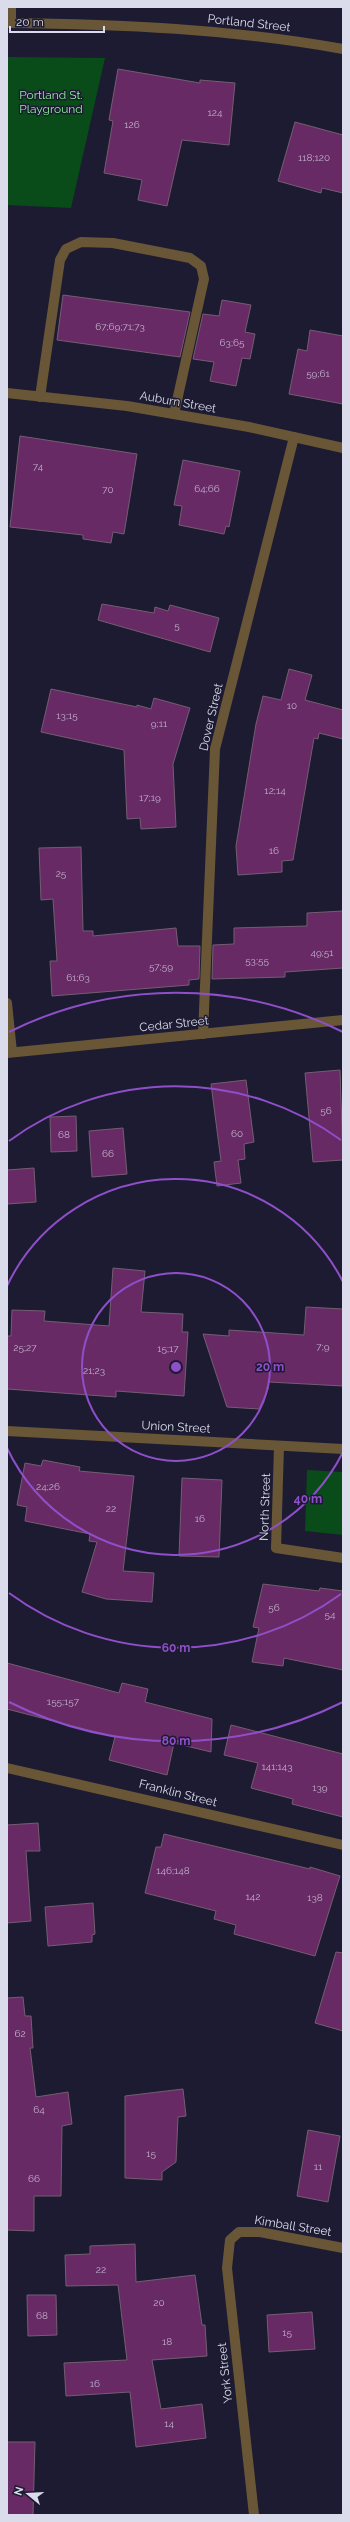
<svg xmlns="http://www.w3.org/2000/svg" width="350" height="2522" font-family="Raleway,sans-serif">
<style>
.green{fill:#0a4b1a}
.building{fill:#682a65;stroke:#745d72}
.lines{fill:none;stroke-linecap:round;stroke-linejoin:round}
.service{stroke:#695636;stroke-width:10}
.minor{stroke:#695636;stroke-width:10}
.ring{fill:none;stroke:#8e4fc8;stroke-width:2}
.labels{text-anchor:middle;stroke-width:3;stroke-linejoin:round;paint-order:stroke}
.number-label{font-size:10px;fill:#beafca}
.street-label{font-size:12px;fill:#dadbeb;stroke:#1c1b32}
.park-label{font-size:12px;fill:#8ff09b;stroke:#1c1b32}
.centre{fill:#8e4fc8;stroke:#1c1b32;stroke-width:2}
.ring-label{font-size:12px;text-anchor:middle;font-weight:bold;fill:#8e4fc8;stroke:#1c1b32;stroke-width:3;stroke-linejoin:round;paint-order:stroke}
</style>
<rect width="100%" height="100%" fill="#1c1b32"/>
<g class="green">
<path d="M7 57 105 58 71 208 7 205Z"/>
<path d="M307 1470 343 1472V1535L305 1531Z"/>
</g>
<g class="building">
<path d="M118 69 200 83V80L235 83 229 145 182 140 167 206 138 200 142 180 104 173 113 121 109 120Z"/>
<path d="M295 122 343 135V193L322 188 321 193 278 181Z"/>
<path d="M63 295 190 312 180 357 57 340Z"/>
<path d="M222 300 251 305 245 332 255 334 250 359 242 358 236 386 210 381 214 362 193 359 203 314 219 316Z"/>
<path d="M310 330 343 336V404L289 394 298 349 307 351Z"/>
<path d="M20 436 137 454 124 534 113 532 111 543 83 539V535L10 527Z"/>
<path d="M183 460 240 471 229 527 226 526 224 534 179 525 182 506 174 505Z"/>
<path d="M102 604 154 613 155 607 168 611 170 605 219 618 210 652 98 620Z"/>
<path d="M289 669 312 675 305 700 343 710V739L319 733 318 739 314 738 293 860 282 861V872L238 875 236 846 256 724 263 696 281 700Z"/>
<path d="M51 689 137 707V705L151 709 154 698 190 708 173 764 176 827 141 829 140 818 127 819 124 750 41 732Z"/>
<path d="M81 847 83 931H93V936L176 928 178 946H200L199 979 189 980V985L52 996 50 961H57L53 899 41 900 39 848Z"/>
<path d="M343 911V968L285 972V977L212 979 213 945 234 944V928L307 926V913Z"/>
<path d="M340 1070 343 1160 313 1162 305 1073Z"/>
<path d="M246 1080 254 1142 244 1144 245 1159 238 1160 241 1183 217 1186 214 1162 221 1161 211 1084Z"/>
<path d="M76 1116 77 1151 51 1152 50 1117Z"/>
<path d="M123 1128 127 1174 92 1177 89 1131Z"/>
<path d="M34 1168 36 1202 7 1204V1170Z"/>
<path d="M113 1268 145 1271 141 1312 183 1314 182 1332H188L184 1396 116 1391V1397L7 1389V1336H11L12 1310 45 1311 44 1321 109 1326Z"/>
<path d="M306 1307 343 1309V1386L269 1382 268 1389 259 1409 227 1407 203 1334 229 1336V1330L304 1335Z"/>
<path d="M43 1460 80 1467 79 1471 134 1476 123 1571 154 1573 152 1602 106 1599 82 1592 97 1542 89 1541 90 1534 25 1521 27 1507 17 1505 25 1463 41 1466Z"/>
<path d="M182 1478 222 1480 219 1557 179 1556Z"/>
<path d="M263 1584 319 1591 320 1588 343 1591V1670L284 1658 283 1666 252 1662 259 1628 253 1627Z"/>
<path d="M7 1663 119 1693 122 1683 148 1689 145 1702 212 1719 211 1752 174 1743 167 1775 109 1760 115 1737 7 1709Z"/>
<path d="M231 1725 343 1754V1817L292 1804 293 1799 251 1788 258 1763 224 1755Z"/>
<path d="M38 1823 40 1851H26L31 1921 7 1923V1825Z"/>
<path d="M164 1834 310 1869V1867L340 1876 315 1956 234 1934 236 1925 214 1919 216 1911 145 1893 156 1847H161Z"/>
<path d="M93 1903 95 1934 92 1935V1942L48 1946 45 1907Z"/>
<path d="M336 1952 343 1953V2031L315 2023Z"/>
<path d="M23 1997 25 2016H31L33 2048H30L36 2097 68 2092 72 2124 62 2126 61 2196H34V2231L7 2230V1998Z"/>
<path d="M183 2089 186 2116 178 2117 176 2162 162 2172V2180L125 2178V2096Z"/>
<path d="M308 2130 340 2136 328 2202 297 2196Z"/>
<path d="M135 2244 136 2282 195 2275 202 2325H205L207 2356 152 2360 161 2409 202 2404 206 2438 136 2447 130 2392 66 2396 64 2363 127 2360 118 2285 66 2286 65 2255 90 2254V2246Z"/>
<path d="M27 2295H56L57 2335 28 2336Z"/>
<path d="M312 2312 315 2349 269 2352 267 2315Z"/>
<path d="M7 2442H35L33 2515H7Z"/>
</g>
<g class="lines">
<g class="service">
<path d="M11 23V7"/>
<path d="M40 397 60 260 66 249 81 242 113 243 190 258 201 266 204 279 174 414"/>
<path d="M7 1003 12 1052"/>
</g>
<g class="minor">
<path d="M7 23C120 24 232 29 343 49"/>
<path d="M7 393 127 406 249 427 343 448"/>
<path d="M203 1034 215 749 294 437"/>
<path d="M7 1053 343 1020"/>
<path d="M7 1431 343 1449"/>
<path d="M279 1446 276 1548 343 1558"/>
<path d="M7 1768 343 1845"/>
<path d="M254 2515 227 2268 230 2240 239 2232H260L343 2248"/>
</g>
</g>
<g class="ring">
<circle cx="176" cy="1367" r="94"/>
<path d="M343 1452A187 187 0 0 1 7 1448M7 1286A187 187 0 0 1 343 1282"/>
<path d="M341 1594A281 281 0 0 1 9 1593M9 1141A281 281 0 0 1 341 1140"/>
<path d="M343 1702A374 374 0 0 1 9 1702M9 1032A374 374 0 0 1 343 1032"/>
</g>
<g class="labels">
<g class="number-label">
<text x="215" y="116">124</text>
<text x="132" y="128">126</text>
<text x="314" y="161">118;120</text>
<text x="120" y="330">67;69;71;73</text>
<text x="232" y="346">63;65</text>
<text x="318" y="377">59;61</text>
<text x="38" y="470">74</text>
<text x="207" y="492">64;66</text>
<text x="108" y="493">70</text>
<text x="177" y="629">5</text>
<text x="292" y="709">10</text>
<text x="67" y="719">13;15</text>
<text x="159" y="727">9;11</text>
<text x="275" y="794">12;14</text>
<text x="150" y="801">17;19</text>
<text x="274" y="854">16</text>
<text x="61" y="877">25</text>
<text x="322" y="956">49;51</text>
<text x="257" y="964">53;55</text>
<text x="161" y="970">57;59</text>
<text x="78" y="981">61;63</text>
<text x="326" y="1114">56</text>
<text x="237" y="1137">60</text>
<text x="64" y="1138">68</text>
<text x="108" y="1157">66</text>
<text x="323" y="1350">7;9</text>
<text x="25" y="1351">25;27</text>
<text x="168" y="1352">15;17</text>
<text x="94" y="1374">21;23</text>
<text x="48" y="1490">24;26</text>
<text x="111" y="1512">22</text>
<text x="200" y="1522">16</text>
<text x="274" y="1611">56</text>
<text x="330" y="1618">54</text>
<text x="63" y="1705">155;157</text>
<text x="277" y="1770">141;143</text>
<text x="320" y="1791">139</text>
<text x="173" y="1874">146;148</text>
<text x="253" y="1900">142</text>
<text x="315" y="1901">138</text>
<text x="20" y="2037">62</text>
<text x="39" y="2113">64</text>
<text x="151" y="2157">15</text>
<text x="318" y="2170">11</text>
<text x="34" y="2182">66</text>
<text x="101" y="2273">22</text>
<text x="159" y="2306">20</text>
<text x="42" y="2319">68</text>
<text x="287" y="2336">15</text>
<text x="167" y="2345">18</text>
<text x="95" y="2387">16</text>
<text x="169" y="2427">14</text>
</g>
<g class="street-label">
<text transform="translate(249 23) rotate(6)" y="4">Portland Street</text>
<text transform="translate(178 402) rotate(10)" y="4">Auburn Street</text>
<text transform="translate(211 717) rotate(-77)" y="4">Dover Street</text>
<text transform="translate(174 1024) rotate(-6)" y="4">Cedar Street</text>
<text transform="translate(176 1427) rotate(3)" y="4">Union Street</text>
<text transform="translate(265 1507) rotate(-88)" y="4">North Street</text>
<text transform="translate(178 1793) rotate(14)" y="4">Franklin Street</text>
<text transform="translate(293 2226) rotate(9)" y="4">Kimball Street</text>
<text transform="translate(225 2373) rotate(-96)" y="4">York Street</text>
</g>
<g class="park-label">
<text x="51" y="99">Portland St.<tspan x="51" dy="14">Playground</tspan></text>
</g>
</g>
<circle cx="176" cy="1367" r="6" class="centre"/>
<g class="ring-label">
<text x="270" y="1371">20 m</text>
<text x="308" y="1503">40 m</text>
<text x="176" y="1652">60 m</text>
<text x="176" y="1745">80 m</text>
</g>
<rect width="350" height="2522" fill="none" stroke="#dadbeb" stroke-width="16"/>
<g transform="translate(28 2494) rotate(288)" stroke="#1c1b32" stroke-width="3" paint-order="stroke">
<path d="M0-3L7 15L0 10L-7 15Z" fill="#dadbeb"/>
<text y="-6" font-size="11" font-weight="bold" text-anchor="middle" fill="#dadbeb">N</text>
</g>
<path d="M10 26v6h94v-6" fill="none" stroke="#dadbeb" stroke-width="2"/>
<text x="16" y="26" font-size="12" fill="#dadbeb" stroke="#1c1b32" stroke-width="3" paint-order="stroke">20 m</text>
</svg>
